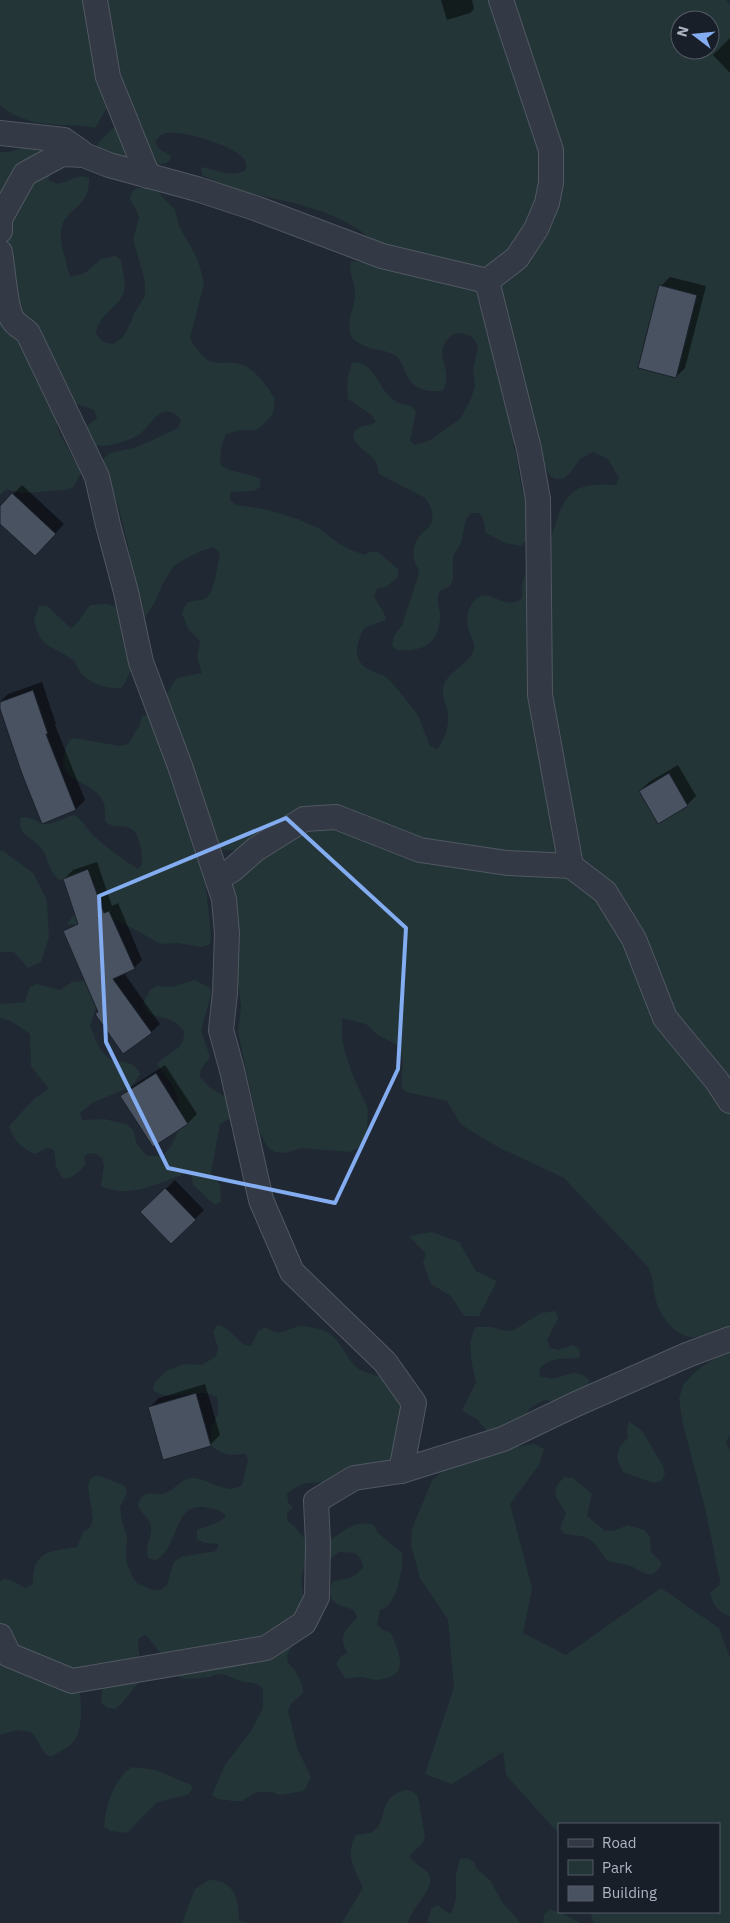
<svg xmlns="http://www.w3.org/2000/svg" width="730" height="1923" font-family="'IBM Plex Sans',sans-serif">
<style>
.green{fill:#233536;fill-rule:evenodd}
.shadow{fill:#0007}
.building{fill:#485260;stroke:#1b212b}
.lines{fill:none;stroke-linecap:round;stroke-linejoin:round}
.minor-casing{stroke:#515863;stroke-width:26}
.minor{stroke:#333a45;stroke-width:24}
.marked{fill:none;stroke:#83acf1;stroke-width:4;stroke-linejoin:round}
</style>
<rect width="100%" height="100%" fill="#202834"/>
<g class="green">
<path d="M0 0H726L730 5V1328C719 1331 707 1336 696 1337 678 1339 663 1320 657 1304 653 1292 654 1279 648 1267L564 1178 500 1148 466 1128 460 1123 447 1101 406 1092 401 1086 403 1062 399 1046 378 1035 366 1024 342 1018V1036L345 1053 354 1078 368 1109 367 1133 363 1142 358 1148 350 1152 301 1148 285 1153 275 1152 268 1148 259 1131 238 1032 241 1007 238 983 239 926 232 883 241 850H224L217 847 184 814 192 842 205 876 211 936 210 944 202 947 177 943 161 944 117 920H100L83 925 67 924C73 915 94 895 95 888 95 886 94 881 94 879 83 875 74 878 63 881 48 875 50 861 42 849 36 841 25 837 21 829 19 824 20 822 21 817 31 817 35 821 44 824 51 826 66 817 74 815 83 820 86 828 93 835 107 848 122 859 138 869L143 863C141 851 141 831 127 827 117 825 114 829 105 821 105 812 106 805 101 798 90 780 56 781 64 754 66 747 67 743 73 738L120 746 128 744 140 724 142 716C163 713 165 692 177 678L202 673 197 657 200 641 189 630 182 614C187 595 193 604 206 598 214 594 218 563 220 553L213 547 199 552 176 564 171 570 162 585 156 600 143 621 134 668C127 674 127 682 121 688 109 689 89 684 81 673 78 669 77 663 73 660 52 644 41 651 34 620L39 606H47L71 628C80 622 83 613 90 605L106 604 121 608 132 574V566C125 531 118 496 101 464L104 458 110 453 134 448 148 442 178 428 181 420C176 414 169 409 161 413 153 417 148 428 141 433 133 440 99 452 90 442 87 438 86 431 85 427L97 418 94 410 63 399 52 407 59 432 81 473 73 487 66 490 22 493 6 489 0 495V152H10L31 145 60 147 48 180C66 191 71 171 89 178 91 217 49 204 64 254 67 263 66 269 71 277L85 273 101 259 115 256 121 260C122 267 126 285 124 291 119 309 102 309 96 333 100 341 104 343 113 344L124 336 131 322 133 315 145 296V281L133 239 139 218 137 211 130 200 132 192 137 188 152 189 159 193 175 210 179 226 198 260 204 283 190 338C193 344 196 348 201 354 217 372 231 355 250 369 260 376 269 389 275 399L273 414 262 426 256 430H241L226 434 221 448 220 464C229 473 247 472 260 479V487L254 491 230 492V500L236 505 264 509 298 519 320 529 338 543 351 550 365 555 370 552H378L398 569V577L386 587 378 588 374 595C377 605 385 610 386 620L364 628C355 647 351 662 374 672 379 674 385 675 388 679 398 688 406 701 416 712L419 718 430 746 437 749C448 734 451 720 445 702 444 697 442 693 443 687 447 672 471 663 474 649 475 641 471 637 469 631 466 621 467 609 474 601 489 584 505 614 522 598 522 591 521 582 525 575 529 566 538 560 544 551 557 532 556 501 578 489 589 483 605 485 616 485L619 478 608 459 593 452 580 459 570 473 564 478 556 479 550 476 543 462 542 447 536 434 517 429 513 445 516 453 522 490 536 518 531 534 521 546 505 543 486 533 483 519 479 513H471L466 520 461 543 453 556V580L449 587C444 588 439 590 438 596 437 603 441 612 440 619 438 646 420 652 396 650L392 645 394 636 402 625 418 577 419 570C410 557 412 543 423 532 425 530 428 529 429 527 436 518 431 505 425 498L379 474C378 470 377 463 374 459 370 453 339 437 361 427 366 425 371 425 376 422L372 415 348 399C347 386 347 375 352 363 372 359 378 386 390 397 396 403 404 405 412 406L416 412 410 441 415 445 429 441 460 419 471 399 475 385 473 370 478 347 475 340 469 335 461 333 453 334C429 355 455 366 443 390 430 394 413 389 407 376 404 370 402 363 398 357 380 346 368 353 351 337 346 318 353 314 355 297 356 284 348 274 351 261L373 264 380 248C345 209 286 202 237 190 225 186 213 180 202 175L201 167C216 170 232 178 246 170 246 166 247 163 244 159 235 146 183 130 167 133 161 134 159 137 155 142L159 149 171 156 169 162 154 166 99 151 97 144 116 125 108 100 107 108 95 128C83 125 75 126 63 125 41 125 17 120 0 105ZM680 20H710V50H680Z"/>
<path d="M2 850 33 873 47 900 49 937 41 962 28 968 14 952H0V852Z"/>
<path d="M110 978 96 1007 90 1026C95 1037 98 1049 107 1057 118 1066 133 1057 140 1074L132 1086 92 1103 80 1113 82 1120 104 1119 126 1124 133 1130 137 1144 147 1156H162C180 1141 184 1112 175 1091 171 1081 163 1073 157 1064 167 1051 185 1052 184 1031 181 1028 178 1024 174 1022 161 1013 152 1022 143 1004L150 990 157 986 172 987 195 980 210 988 211 995 201 1030 210 1057 201 1069 200 1077 209 1087 234 1102 232 1117 220 1124 211 1173 220 1185 221 1201 215 1205 193 1185 192 1177 187 1173C161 1182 128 1200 101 1186L104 1166 102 1158 96 1154 89 1153 84 1157 86 1164C79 1171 74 1178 63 1179L56 1166 54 1150 47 1148 35 1154C21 1148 14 1141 9 1126L35 1098 49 1089 31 1066 30 1034 11 1021 0 1018V1004L25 1002 30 987 37 984 60 990 72 982Z"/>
<path d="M432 1232 459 1242 476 1271 497 1281 479 1316H464L451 1296 431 1284 423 1262 426 1254 409 1236Z"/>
<path d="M556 1311 558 1319 547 1340 550 1348 559 1350 573 1345 580 1350 579 1358C564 1359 551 1357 540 1368L539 1376C544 1377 551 1380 555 1378 570 1375 576 1367 590 1381L582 1396 589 1410 584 1416 567 1417 560 1403 544 1400 530 1408 520 1431 495 1434 487 1431 477 1419 462 1411 476 1382C472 1366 466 1341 476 1327H492L506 1331 514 1330 541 1313Z"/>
<path d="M217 1325C234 1328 235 1344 251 1346L258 1331 265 1327C282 1339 285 1328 301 1326 307 1326 321 1329 327 1332 340 1339 345 1355 354 1365 361 1373 373 1373 382 1378 390 1383 399 1395 406 1403L395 1457C376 1466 350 1477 330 1481 309 1485 307 1478 287 1494L288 1502 293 1508 287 1513V1521C301 1528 298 1540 317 1542 337 1545 346 1517 374 1525L377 1532 402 1553C404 1565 398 1590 392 1600 390 1605 385 1608 380 1610L377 1625 383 1630 391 1633C400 1655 411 1677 376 1680 371 1680 366 1677 360 1677 355 1677 350 1679 345 1678L336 1664 341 1656 348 1653C337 1637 345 1630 357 1618L354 1610C338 1605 324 1602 333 1581 346 1579 355 1579 363 1567L361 1559 355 1553 339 1552 327 1561H320L304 1566 301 1582 304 1598 296 1641 287 1655 288 1663 294 1669 302 1684 303 1693 291 1704 288 1710 297 1748 311 1777 304 1791 280 1795 272 1792H257L242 1801H233L218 1799 212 1795 225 1765 251 1731 263 1708V1689L257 1684 240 1681 226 1675 217 1674 210 1677 186 1679 179 1677 174 1671 167 1657C156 1652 154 1642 145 1635L138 1639 141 1681C131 1689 126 1702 115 1709L108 1708 101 1703 103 1685 79 1689C81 1697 81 1705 81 1713 80 1740 74 1745 50 1757 40 1751 39 1740 31 1732L16 1730 0 1735V1582L3 1579 11 1580 25 1588 33 1584C32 1551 50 1551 77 1547L83 1532 90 1527 93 1519 88 1487 90 1479 97 1475 125 1486 127 1493 120 1507 122 1521 127 1537 126 1560 132 1576 137 1583 152 1590H160L167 1585 174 1562 181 1557 216 1551 219 1544 204 1543 197 1539V1530L221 1521 226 1515C219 1509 213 1509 204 1507 172 1503 180 1549 155 1560L148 1558C145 1546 152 1537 151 1526 150 1519 141 1513 138 1506 142 1489 149 1495 162 1494 174 1492 180 1478 193 1478 211 1479 225 1496 242 1485L248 1461 246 1454C226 1455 228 1457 211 1446V1428L218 1413 217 1397C196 1385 172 1405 153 1390L155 1382 168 1370 184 1364 202 1365 216 1356 218 1348 213 1332Z"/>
<path d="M730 1348V1435L726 1442 730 1452V1616C719 1613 712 1604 710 1593L719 1585 720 1581 706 1512 683 1424 679 1399 683 1385 696 1371Z"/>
<path d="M629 1421 642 1431 663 1466 665 1474 661 1481 653 1483 623 1472C614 1454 616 1452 628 1437L627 1429Z"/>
<path d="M535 1444 544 1449 539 1465 510 1504 532 1588 523 1633 566 1655 661 1588 719 1628 730 1658V1923H594L590 1912H719V1824H559V1834L506 1775 503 1752 452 1784 425 1774 454 1688 448 1620 420 1578 411 1545 412 1529 432 1480 446 1469 501 1449Z"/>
<path d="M565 1477 573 1478 592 1494 587 1516 605 1531H613L628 1525 644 1530 650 1537 651 1552 662 1563C651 1585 642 1569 627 1565 621 1563 613 1562 607 1561 591 1537 592 1537 564 1534L560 1528 566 1513C556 1498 549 1490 565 1477Z"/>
<path d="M132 1767 156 1770 193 1786 189 1794 156 1803 127 1833 111 1831 104 1827C106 1805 113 1780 132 1767Z"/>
<path d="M405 1790 412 1791 418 1796 425 1837 422 1844 409 1856C415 1866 425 1867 429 1875 436 1889 411 1907 408 1923H342L363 1888C355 1868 344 1856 356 1835 361 1834 368 1834 372 1832 389 1822 376 1798 405 1790Z"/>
<path d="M467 1858 474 1862 477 1869 490 1880 502 1902 521 1923H427L431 1909 438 1905 444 1910 451 1914 456 1899V1875L460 1859Z"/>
<path d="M209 1880C234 1879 239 1900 239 1921L249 1923H182L195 1889Z"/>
<path d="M549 1909 564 1914 580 1923H543L544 1915Z"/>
</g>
<g class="shadow">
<path d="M441 0H472L474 9 470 13 447 20Z"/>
<path d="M730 38V73L713 55Z"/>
<path d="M670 277 706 286 685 368 676 377 661 286Z"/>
<path d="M22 485 64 524 44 546 0 521V508Z"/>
<path d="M42 682 56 724 55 725 85 800 76 809 0 706V702L8 694Z"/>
<path d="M678 765 696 796 687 805 640 791 649 782Z"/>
<path d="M97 862 112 906 118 903 142 960 134 968 124 973 160 1024 151 1032 123 1052 99 1012 87 933 65 878 73 870Z"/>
<path d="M165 1065 197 1114 188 1123 122 1096 131 1087Z"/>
<path d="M175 1180 204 1210 171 1242 142 1212Z"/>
<path d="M205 1384 220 1435 211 1444 164 1458 150 1407 159 1398Z"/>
</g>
<g class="building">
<path d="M659 285 697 295 676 378 638 368Z"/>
<path d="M12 493 56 534 35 556 0 524V506Z"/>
<path d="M33 690 48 734H46L76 810 42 824 22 774 0 709V702Z"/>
<path d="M669 773 688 806 658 824 639 791Z"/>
<path d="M88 869 104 913 109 911 135 969 113 979 152 1033 123 1054 95 1014 98 1012 63 931 78 924 63 879Z"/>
<path d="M156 1073 188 1124 153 1147 120 1096Z"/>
<path d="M165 1188 196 1220 171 1244 140 1212Z"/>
<path d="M196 1393 211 1446 163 1460 148 1407Z"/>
</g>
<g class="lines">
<g class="minor-casing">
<g id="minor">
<path d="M95 0 108 77 148 176"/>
<path d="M0 133 64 140 81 152"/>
<path d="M0 231V219L25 174 62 154 84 155 109 165 197 189 255 208 382 256 487 281"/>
<path d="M0 252C3 267 5 309 13 320 16 325 24 329 28 333L97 477 108 525 126 592 141 662 180 766 224 899 227 933 225 993 221 1030 232 1070 261 1200 292 1272 385 1362 414 1403 401 1471"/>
<path d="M487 281 529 449 538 499 540 695 571 866 605 892 634 939 665 1018 717 1081 730 1101"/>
<path d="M487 281 517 258 536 229 547 203 551 183V150L501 0"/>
<path d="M218 878 232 870 256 849 304 819 336 817 420 850 507 863 571 866"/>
<path d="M0 1636 9 1655 72 1681 266 1648 304 1623 317 1597 318 1543 316 1501 354 1478 401 1471 503 1439 576 1404 687 1355 730 1339"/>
</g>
</g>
<use href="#minor" class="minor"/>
</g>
<path class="marked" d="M286 818 406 928 398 1069 335 1203 168 1168 106 1042 99 896Z"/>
<rect x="558" y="1823" width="162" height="90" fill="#191f29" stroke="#545b66"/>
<rect x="568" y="1839" width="25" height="8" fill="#333a45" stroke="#545b66"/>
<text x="602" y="1848" font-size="15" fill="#adb5c2">Road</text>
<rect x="568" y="1860" width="25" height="15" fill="#233536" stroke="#545b66"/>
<text x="602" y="1873" font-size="15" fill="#adb5c2">Park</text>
<rect x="568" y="1886" width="25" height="15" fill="#485260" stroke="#545b66"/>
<text x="602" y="1898" font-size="15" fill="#adb5c2">Building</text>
<g transform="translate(695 35) rotate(286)"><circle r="24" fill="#191f29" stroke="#545b66"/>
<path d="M0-4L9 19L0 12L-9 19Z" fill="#83acf1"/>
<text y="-8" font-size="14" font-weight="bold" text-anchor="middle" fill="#adb5c2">N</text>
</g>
</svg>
